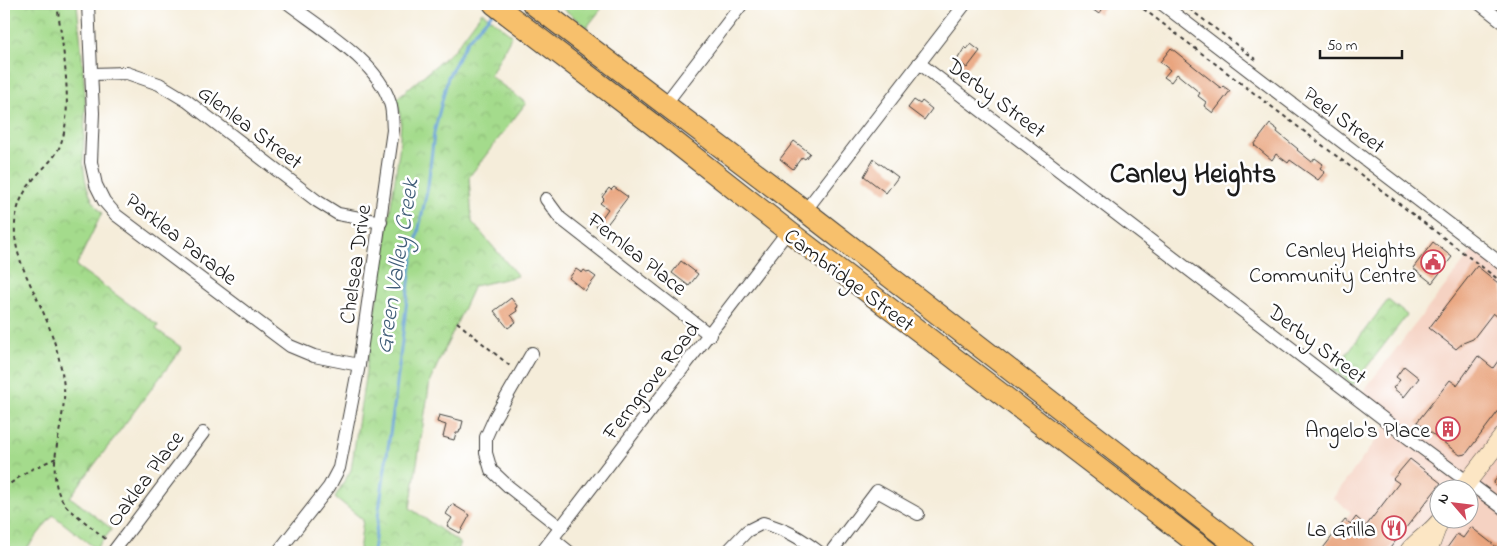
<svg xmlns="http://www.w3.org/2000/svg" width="1507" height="556" font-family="'Indie Flower',sans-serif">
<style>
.built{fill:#f5d2c2;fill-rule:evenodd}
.park{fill:url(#park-crowns);stroke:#607c54}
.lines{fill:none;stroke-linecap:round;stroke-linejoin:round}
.stream{stroke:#66a1d6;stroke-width:3}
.building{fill:#e9a57f}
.minor-casing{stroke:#3d3b38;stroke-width:14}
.secondary-casing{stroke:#3d3b38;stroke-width:19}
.trunk-casing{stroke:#3d3b38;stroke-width:23}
.path{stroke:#3d3b38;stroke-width:2;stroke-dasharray:4 4;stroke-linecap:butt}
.minor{stroke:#fff;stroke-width:12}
.secondary{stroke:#fce6c4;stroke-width:18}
.trunk{stroke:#f7c06c;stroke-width:21}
.labels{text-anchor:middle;stroke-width:5;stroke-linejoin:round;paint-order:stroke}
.street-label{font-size:22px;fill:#1c1c1c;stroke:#fff}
.poi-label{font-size:22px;fill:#1c1c1c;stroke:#fff;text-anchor:end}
.water-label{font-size:24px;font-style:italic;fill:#415e79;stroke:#fff}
.district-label{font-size:28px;font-weight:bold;fill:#1c1c1c;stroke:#fff}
</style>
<defs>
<pattern id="park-crowns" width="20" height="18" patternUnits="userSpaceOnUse" patternTransform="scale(1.25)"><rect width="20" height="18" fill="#a4db8c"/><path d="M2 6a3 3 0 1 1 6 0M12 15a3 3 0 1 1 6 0" fill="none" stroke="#8dbb78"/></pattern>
</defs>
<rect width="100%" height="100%" fill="#fff"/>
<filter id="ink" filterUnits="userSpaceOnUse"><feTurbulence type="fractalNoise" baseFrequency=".02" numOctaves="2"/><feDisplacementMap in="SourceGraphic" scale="10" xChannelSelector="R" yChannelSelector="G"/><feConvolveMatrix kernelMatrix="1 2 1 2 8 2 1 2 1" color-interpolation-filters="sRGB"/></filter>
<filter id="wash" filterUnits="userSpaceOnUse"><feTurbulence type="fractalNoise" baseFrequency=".0096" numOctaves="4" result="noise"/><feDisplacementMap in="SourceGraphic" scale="20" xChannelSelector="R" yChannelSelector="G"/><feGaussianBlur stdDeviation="1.12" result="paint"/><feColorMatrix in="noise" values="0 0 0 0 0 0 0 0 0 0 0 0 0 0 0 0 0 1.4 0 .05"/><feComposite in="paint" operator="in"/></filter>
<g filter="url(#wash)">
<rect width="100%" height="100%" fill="#f5edda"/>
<path class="built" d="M1477 245 1503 265V552H1321L1351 512 1333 498 1389 423 1357 399ZM1440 488H1470V518H1440Z"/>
<g class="park">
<path d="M4 4H77C80 34 83 65 85 95 88 133 72 182 102 213L76 266 158 325 156 329 182 348 70 497 112 529 96 549 53 515 24 552H4Z"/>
<path d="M557 4H605L587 27Z"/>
<path d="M482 12 512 35 490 76 526 103 469 177 472 222 518 276 474 286 430 381 410 508 461 544 455 552H359L363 520 335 497 351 470 399 152 401 121 397 98 454 50Z"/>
<path d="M1388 300 1407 315 1353 385 1334 370Z"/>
</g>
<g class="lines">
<path class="stream" d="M373 552 395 399 411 266 428 186 434 133 448 77 467 41 493 12"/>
</g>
<g id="blocks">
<g class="building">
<path d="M1085 4H1106L1099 14Z"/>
<path d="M971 44 980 51 967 68 957 60 965 47 967 49Z"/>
<path d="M1171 48 1217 85 1221 88 1223 86 1230 91 1213 113 1204 106 1206 102 1198 96 1200 93 1177 74 1171 82 1164 77 1170 70 1160 62Z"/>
<path d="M914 100 920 104 922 101 932 109 924 120 908 108Z"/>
<path d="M1270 124 1278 130 1277 132 1298 149 1297 150 1312 162 1315 158 1323 164 1320 168 1325 172 1318 180 1290 160 1288 163 1276 154 1272 160 1254 145Z"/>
<path d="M794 141 810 153 805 159 802 157 793 169 780 159Z"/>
<path d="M874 159 898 177 886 193 864 176Z"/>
<path d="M614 187 628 197 602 231 596 226 608 209 600 203 604 199 602 197 609 188 611 190Z"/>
<path d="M1433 242 1452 257 1432 283 1413 268Z"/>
<path d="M681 261 698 274 689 286 672 273Z"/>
<path d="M1477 266 1503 287V321L1493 313 1473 339 1463 343 1456 349 1429 328Z"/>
<path d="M576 269 582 273 584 270 588 273 589 272 596 277 585 291 569 278Z"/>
<path d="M511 298 518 307 516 308 517 311 511 315 516 322 508 328 494 311Z"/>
<path d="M1503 354V405L1466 454 1460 455 1417 422 1450 380 1457 385 1478 356 1493 368Z"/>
<path d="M1404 366 1419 378 1404 397 1393 388 1400 380 1396 377Z"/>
<path d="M439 415 463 421 461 429H460L459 433H456L454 440 443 437 446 425 437 422Z"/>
<path d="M1410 459 1441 483 1387 552H1320L1345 520 1351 524 1356 517 1366 526 1399 483 1393 479Z"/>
<path d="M1503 470V492L1495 486 1494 482Z"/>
<path d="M452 504 470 515 460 533 447 526 452 518 446 514Z"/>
<path d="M1471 527 1503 552H1444L1457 534 1463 538Z"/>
</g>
</g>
</g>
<g filter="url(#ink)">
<use href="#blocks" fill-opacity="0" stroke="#3d3b38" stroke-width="1"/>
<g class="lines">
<g class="minor-casing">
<g id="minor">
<path d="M88 4 93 113 91 162 96 185 104 201 116 215 290 346 314 356 359 365"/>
<path d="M1162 4 1503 265"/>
<path d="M1480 4 1503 22"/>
<path d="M919 63 1411 440 1503 508"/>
<path d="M92 74 127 73 159 84 187 101 317 201 338 214 381 222"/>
<path d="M666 103 742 4"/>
<path d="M546 199 560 218 710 335"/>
<path d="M805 211 965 4"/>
<path d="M532 353 495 417 486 437V453L491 470 509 487 561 528"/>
<path d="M553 539 569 552"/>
<path d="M113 552 203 433"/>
<path d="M278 552 329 487 339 468 359 365 393 130C392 121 393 111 390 103 378 62 322 29 289 4"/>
<path d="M542 552 788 231"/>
<path d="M727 552 747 531 763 523C787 530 799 537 819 552"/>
<path d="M831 552 877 491 918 514"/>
</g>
</g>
<g class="secondary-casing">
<g id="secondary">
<path d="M1463 488 1503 436"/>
<path d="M1408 552C1418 539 1433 532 1442 518"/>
<path d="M1428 552 1438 525"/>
</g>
</g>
<g class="trunk-casing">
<g id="trunk">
<path d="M494 4 652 124 788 231 1208 552"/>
<path d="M533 4 805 211 1245 552"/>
</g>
</g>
<g class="path">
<path d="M57 4C62 41 74 109 61 143 57 156 47 164 38 174 25 188 16 205 15 224 13 255 29 280 41 307 52 332 61 359 64 387 67 424 39 477 68 508L107 540"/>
<path d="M1137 4 1503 283"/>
<path d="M1183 4 1259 62"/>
<path d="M457 322 510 366"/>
<path d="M4 488 28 471 56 458"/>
</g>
<use href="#minor" class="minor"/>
<use href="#secondary" class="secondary"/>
<use href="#trunk" class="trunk"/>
</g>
</g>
<defs>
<g id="civic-ring" transform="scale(1.25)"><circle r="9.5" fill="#fff" stroke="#d1495b" stroke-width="1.5"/><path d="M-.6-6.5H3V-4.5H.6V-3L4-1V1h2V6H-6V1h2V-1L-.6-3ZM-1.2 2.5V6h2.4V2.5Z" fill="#d1495b"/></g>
<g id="building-ring" transform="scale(1.25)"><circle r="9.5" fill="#fff" stroke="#d1495b" stroke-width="1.5"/><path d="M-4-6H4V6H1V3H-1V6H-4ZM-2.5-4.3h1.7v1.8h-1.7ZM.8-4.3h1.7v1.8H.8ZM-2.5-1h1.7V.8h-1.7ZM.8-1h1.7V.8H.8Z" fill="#d1495b"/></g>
<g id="restaurant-ring" transform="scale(1.25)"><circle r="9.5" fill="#fff" stroke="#d1495b" stroke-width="1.5"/><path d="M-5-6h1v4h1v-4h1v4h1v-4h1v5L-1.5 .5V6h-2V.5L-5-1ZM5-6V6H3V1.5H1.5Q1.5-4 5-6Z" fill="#d1495b"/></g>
</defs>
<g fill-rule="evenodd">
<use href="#civic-ring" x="1433" y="262"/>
<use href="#building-ring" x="1448" y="429"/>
<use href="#restaurant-ring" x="1394" y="528"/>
</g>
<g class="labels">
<g class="street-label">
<text transform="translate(997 97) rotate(37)" y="8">Derby Street</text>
<text transform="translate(1345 119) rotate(37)" y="8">Peel Street</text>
<text transform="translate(251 126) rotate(37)" y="8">Glenlea Street</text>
<text transform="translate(182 238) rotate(38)" y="8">Parklea Parade</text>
<text transform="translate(638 253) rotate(38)" y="8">Fernlea Place</text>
<text transform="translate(354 264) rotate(-82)" y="8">Chelsea Drive</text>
<text transform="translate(850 279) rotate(37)" y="8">Cambridge Street</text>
<text transform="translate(1318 343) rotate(37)" y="8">Derby Street</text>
<text transform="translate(650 380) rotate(-52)" y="8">Ferngrove Road</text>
<text transform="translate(144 478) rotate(-53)" y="8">Oaklea Place</text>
</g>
<g class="poi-label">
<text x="1416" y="257">Canley Heights<tspan x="1416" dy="25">Community Centre</tspan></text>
<text x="1430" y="437">Angelo's Place</text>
<text x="1376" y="536">La Grilla</text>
</g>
<g class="water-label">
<text transform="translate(396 266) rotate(-81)" y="8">Green Valley Creek</text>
</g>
<g class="district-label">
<text x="1193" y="182">Canley Heights</text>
</g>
</g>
<rect width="1507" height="556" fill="none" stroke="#fff" stroke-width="20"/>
<g transform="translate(1454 504) rotate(298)"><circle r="24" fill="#ffffff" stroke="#a4a4a4"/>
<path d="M0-4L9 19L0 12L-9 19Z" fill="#d1495b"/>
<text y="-8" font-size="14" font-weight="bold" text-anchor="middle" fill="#1c1c1c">N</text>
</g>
<path d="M1320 50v8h82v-8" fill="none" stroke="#1c1c1c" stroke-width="2.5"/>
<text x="1327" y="50" font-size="15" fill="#1c1c1c" stroke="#ffffff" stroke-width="4" paint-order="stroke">50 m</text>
</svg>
